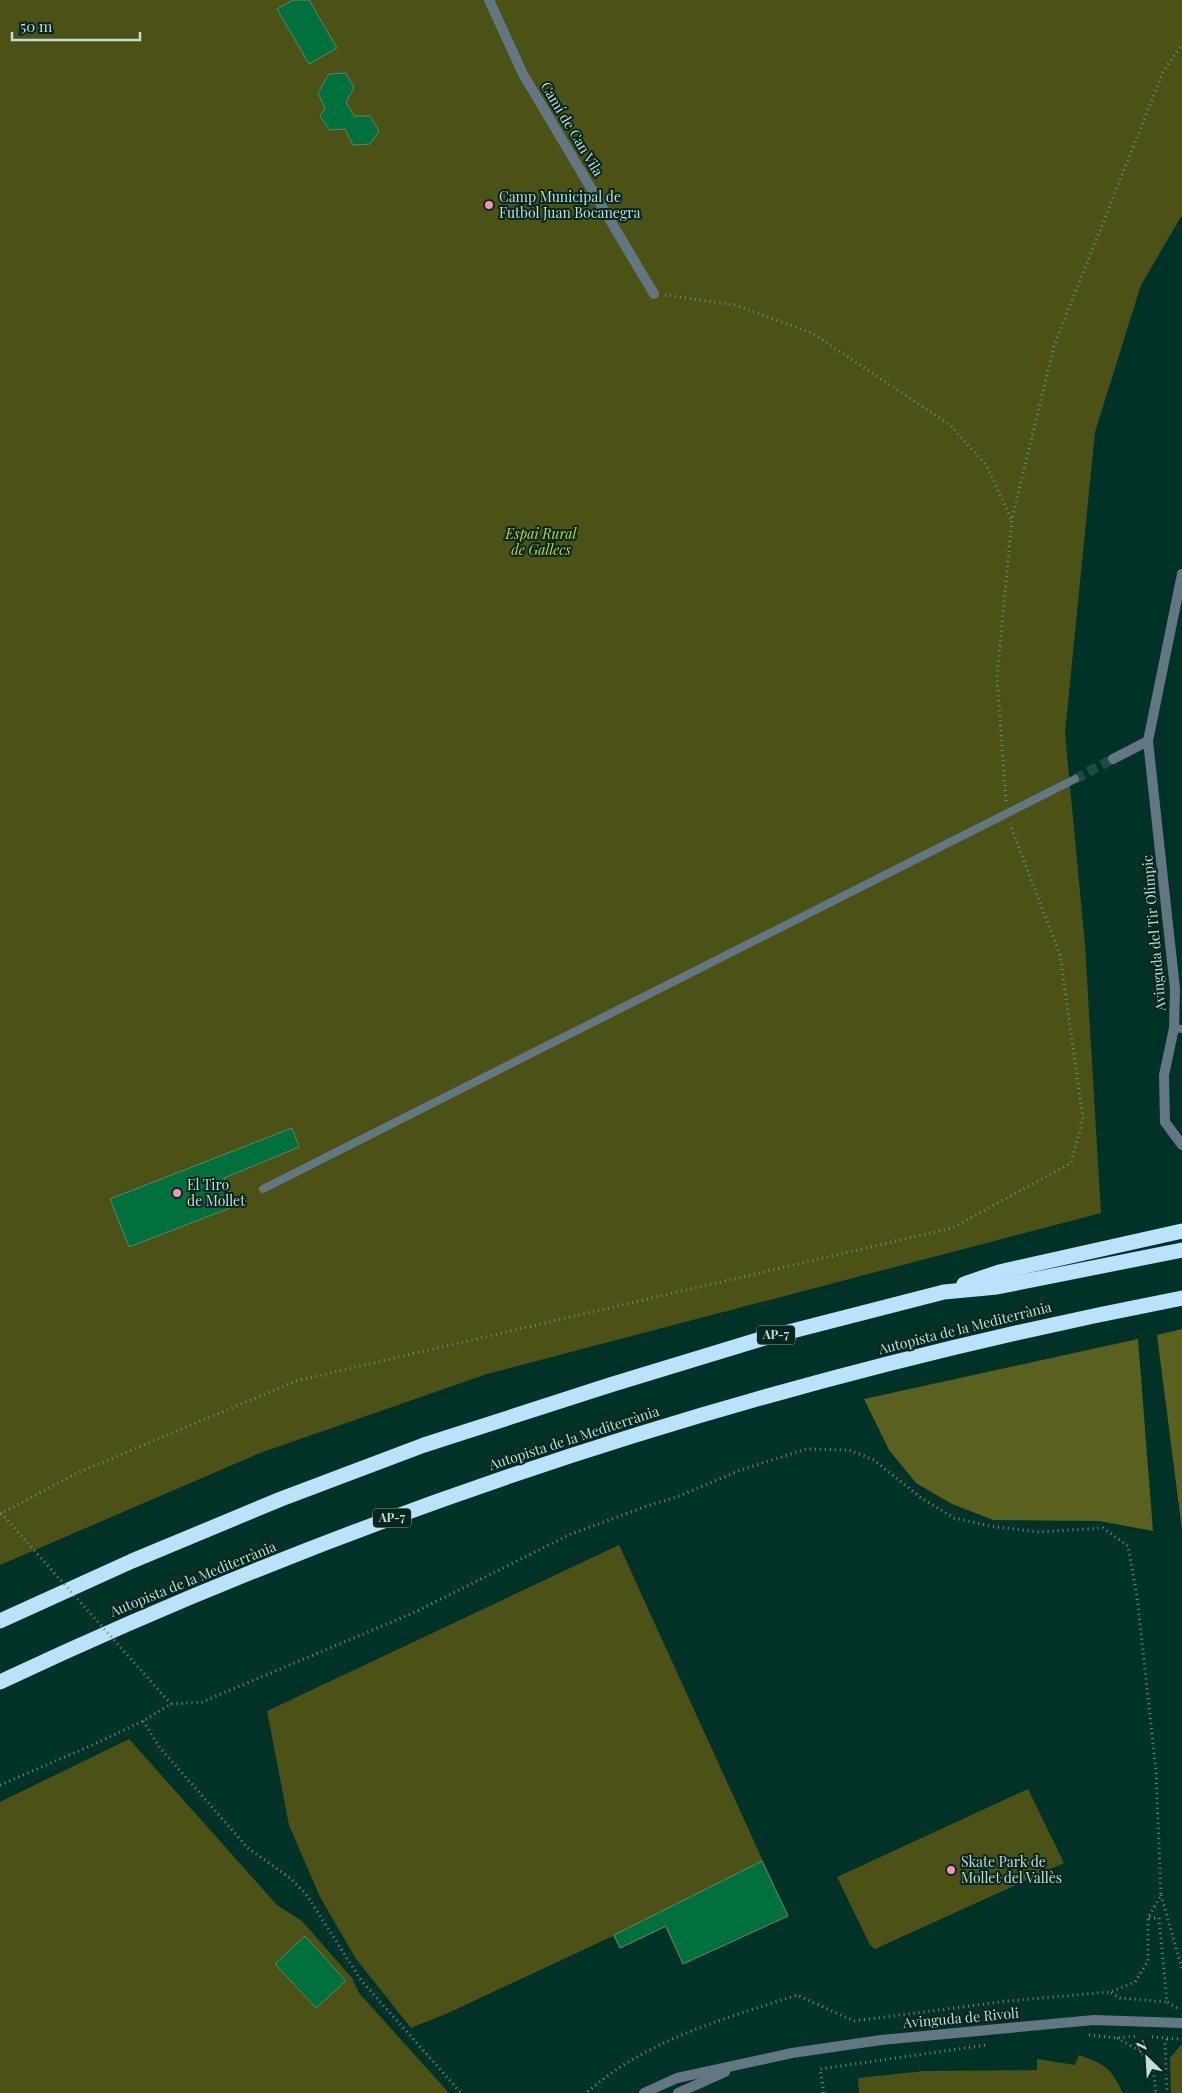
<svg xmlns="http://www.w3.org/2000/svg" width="1182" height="2093" font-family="'Playfair Display',serif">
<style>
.green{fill:#4c5215}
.forest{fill:#5a601d}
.building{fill:#00703d;stroke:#5b876a}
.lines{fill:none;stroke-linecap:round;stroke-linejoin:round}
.street-tunnel{stroke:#1d4c42;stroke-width:10;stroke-dasharray:10 5;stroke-linecap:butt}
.path{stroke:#678e85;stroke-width:3;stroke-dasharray:1 4;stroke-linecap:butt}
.lane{stroke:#637783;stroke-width:8}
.street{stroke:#637783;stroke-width:10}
.highway{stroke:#bae2fb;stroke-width:15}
.path-bridge{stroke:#678e85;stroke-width:3;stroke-dasharray:1 4;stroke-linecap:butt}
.poi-dot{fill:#fe8ebd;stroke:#06261f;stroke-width:2}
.labels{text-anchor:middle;stroke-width:4;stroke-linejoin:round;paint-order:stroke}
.shield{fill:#06261f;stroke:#8aa89f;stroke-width:1}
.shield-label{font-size:12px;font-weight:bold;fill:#c2dfd6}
.street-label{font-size:14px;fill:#c2dfd6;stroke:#06261f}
.poi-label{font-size:14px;fill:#c2dfd6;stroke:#06261f;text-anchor:start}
.park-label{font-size:14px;font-style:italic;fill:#c7d526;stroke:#06261f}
</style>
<rect width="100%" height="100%" fill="#003228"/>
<g class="green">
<path d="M0 0H1182V215L1141 285 1095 432 1065 733 1085 945 1101 1213 487 1374 260 1453 0 1565Z"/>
<path d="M619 1545 788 1916 683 1964 665 1927 620 1948 613 1936 448 2013 411 2028 356 1959 320 1897 289 1825 267 1711Z"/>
<path d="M129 1739 277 1905 302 1921 352 1978 359 1993 449 2093H0V1802Z"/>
<path d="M1028 1789 1064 1863 875 1949 870 1945 837 1877Z"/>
<path d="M1182 2044V2093H1171L1170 2058Z"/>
<path d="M1079 2055C1105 2064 1111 2068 1123 2093H859L858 2078 924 2071 1037 2070V2059L1075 2065Z"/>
</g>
<g class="forest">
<path d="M1182 1329V1530L1157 1335Z"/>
<path d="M1138 1339 1153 1531 1099 1521 993 1520 952 1504 916 1483 889 1450 864 1399Z"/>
</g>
<g class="building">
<path d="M293 0H309L337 48 309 64 277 9Z"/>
<path d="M346 73 354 88 346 102 354 116H370L379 131 370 144 353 145 345 129 330 130 320 116 325 108 318 93 329 74Z"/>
<path d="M292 1128 299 1147 224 1178 235 1206 129 1247 110 1199Z"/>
<path d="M762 1861 788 1916 683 1964 666 1926 620 1948 614 1935Z"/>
<path d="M305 1936 346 1981 316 2008 275 1964Z"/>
</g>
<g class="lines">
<path class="street-tunnel" d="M1075 779 1113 759"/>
<g class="path">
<path d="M665 295 735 305 812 333 950 425 987 466 1011 519"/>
<path d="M1006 801 997 677 1012 519 1054 346 1163 72 1182 44"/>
<path d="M0 1514 77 1473 296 1381 952 1228 1071 1163 1083 1119 1060 955 1010 824"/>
<path d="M143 1721 160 1748 248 1848 290 1878 306 1894 361 1980 461 2093"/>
<path d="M0 1785 88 1747 143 1721 171 1704 202 1702 413 1613 571 1534 650 1505 679 1496 738 1471 806 1449 849 1450 874 1460 920 1497 954 1518 996 1527 1039 1532 1103 1528 1128 1546 1137 1596 1156 1771 1161 1895 1148 1918V1961L1135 1982 1110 1992 1008 2001 854 2021 797 1995C721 2020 648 2039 586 2093"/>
<path d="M1161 1895 1182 1969"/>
<path d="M1149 1918H1159L1167 2002 1179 2009"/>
<path d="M1111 1993 1120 1998 1167 2002"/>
<path d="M1089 2035 1117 2038 1138 2036"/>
<path d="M1152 2037 1182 2039"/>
<path d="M1117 2038 1140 2051 1153 2069 1156 2093"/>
<path d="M1167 2039 1165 2042 1167 2093"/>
<path d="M824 2093 820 2069 986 2045"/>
</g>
<g class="lane">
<path d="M1174 1028 1182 1029"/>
<path d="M263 1189 1075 779"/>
</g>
<g class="street">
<path d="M489 0 523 74 654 294"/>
<path d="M1182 574 1148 741 1175 989 1174 1028 1164 1075 1165 1122 1182 1145"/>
<path d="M1113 759 1148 741"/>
<path d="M644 2093 677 2078 792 2053 881 2040 1094 2020 1182 2023"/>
<path d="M678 2093 725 2072"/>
</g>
<g class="highway">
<path d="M964 1284 999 1272 1182 1231"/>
<path d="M0 1621 132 1561 281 1499 424 1445 610 1385 761 1339 944 1292 997 1287 1182 1250"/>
<path d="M0 1682C376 1505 774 1377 1182 1298"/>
</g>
<path class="path-bridge" d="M1 1513 171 1704"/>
</g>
<g class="poi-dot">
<circle cx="489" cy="205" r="5"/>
<circle cx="177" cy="1193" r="5"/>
<circle cx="951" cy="1870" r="5"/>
</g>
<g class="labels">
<g class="shield">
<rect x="757" y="1325.5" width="38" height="19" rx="4"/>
<rect x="373" y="1508.5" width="38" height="19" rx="4"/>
</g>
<g class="shield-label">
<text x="776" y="1339">AP-7</text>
<text x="392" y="1522">AP-7</text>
</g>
<g class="street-label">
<text transform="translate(572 129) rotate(59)" y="5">Camí de Can Vila</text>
<text transform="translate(1154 933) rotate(-95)" y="5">Avinguda del Tir Olímpic</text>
<text transform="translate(965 1328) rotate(-14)" y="5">Autopista de la Mediterrània</text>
<text transform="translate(574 1438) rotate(-18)" y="5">Autopista de la Mediterrània</text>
<text transform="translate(193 1579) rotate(-22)" y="5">Autopista de la Mediterrània</text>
<text transform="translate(961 2018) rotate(-5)" y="5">Avinguda de Rivoli</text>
</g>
<g class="poi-label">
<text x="499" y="202">Camp Municipal de<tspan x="499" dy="16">Futbol Juan Bocanegra</tspan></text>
<text x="187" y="1190">El Tiro<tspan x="187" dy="16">de Mollet</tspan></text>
<text x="961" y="1867">Skate Park de<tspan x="961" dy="16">Mollet del Vallès</tspan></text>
</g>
<g class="park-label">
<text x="541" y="539">Espai Rural<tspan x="541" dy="16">de Gallecs</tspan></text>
</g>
</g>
<g transform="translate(1147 2058) rotate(335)" stroke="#06261f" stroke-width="4" paint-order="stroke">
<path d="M0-4L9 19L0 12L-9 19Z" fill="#c2dfd6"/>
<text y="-8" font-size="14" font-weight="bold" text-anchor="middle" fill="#c2dfd6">N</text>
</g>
<path d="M12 32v8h128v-8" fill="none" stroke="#c2dfd6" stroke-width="2.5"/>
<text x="20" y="32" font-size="15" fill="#c2dfd6" stroke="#06261f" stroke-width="4" paint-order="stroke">50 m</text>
</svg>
